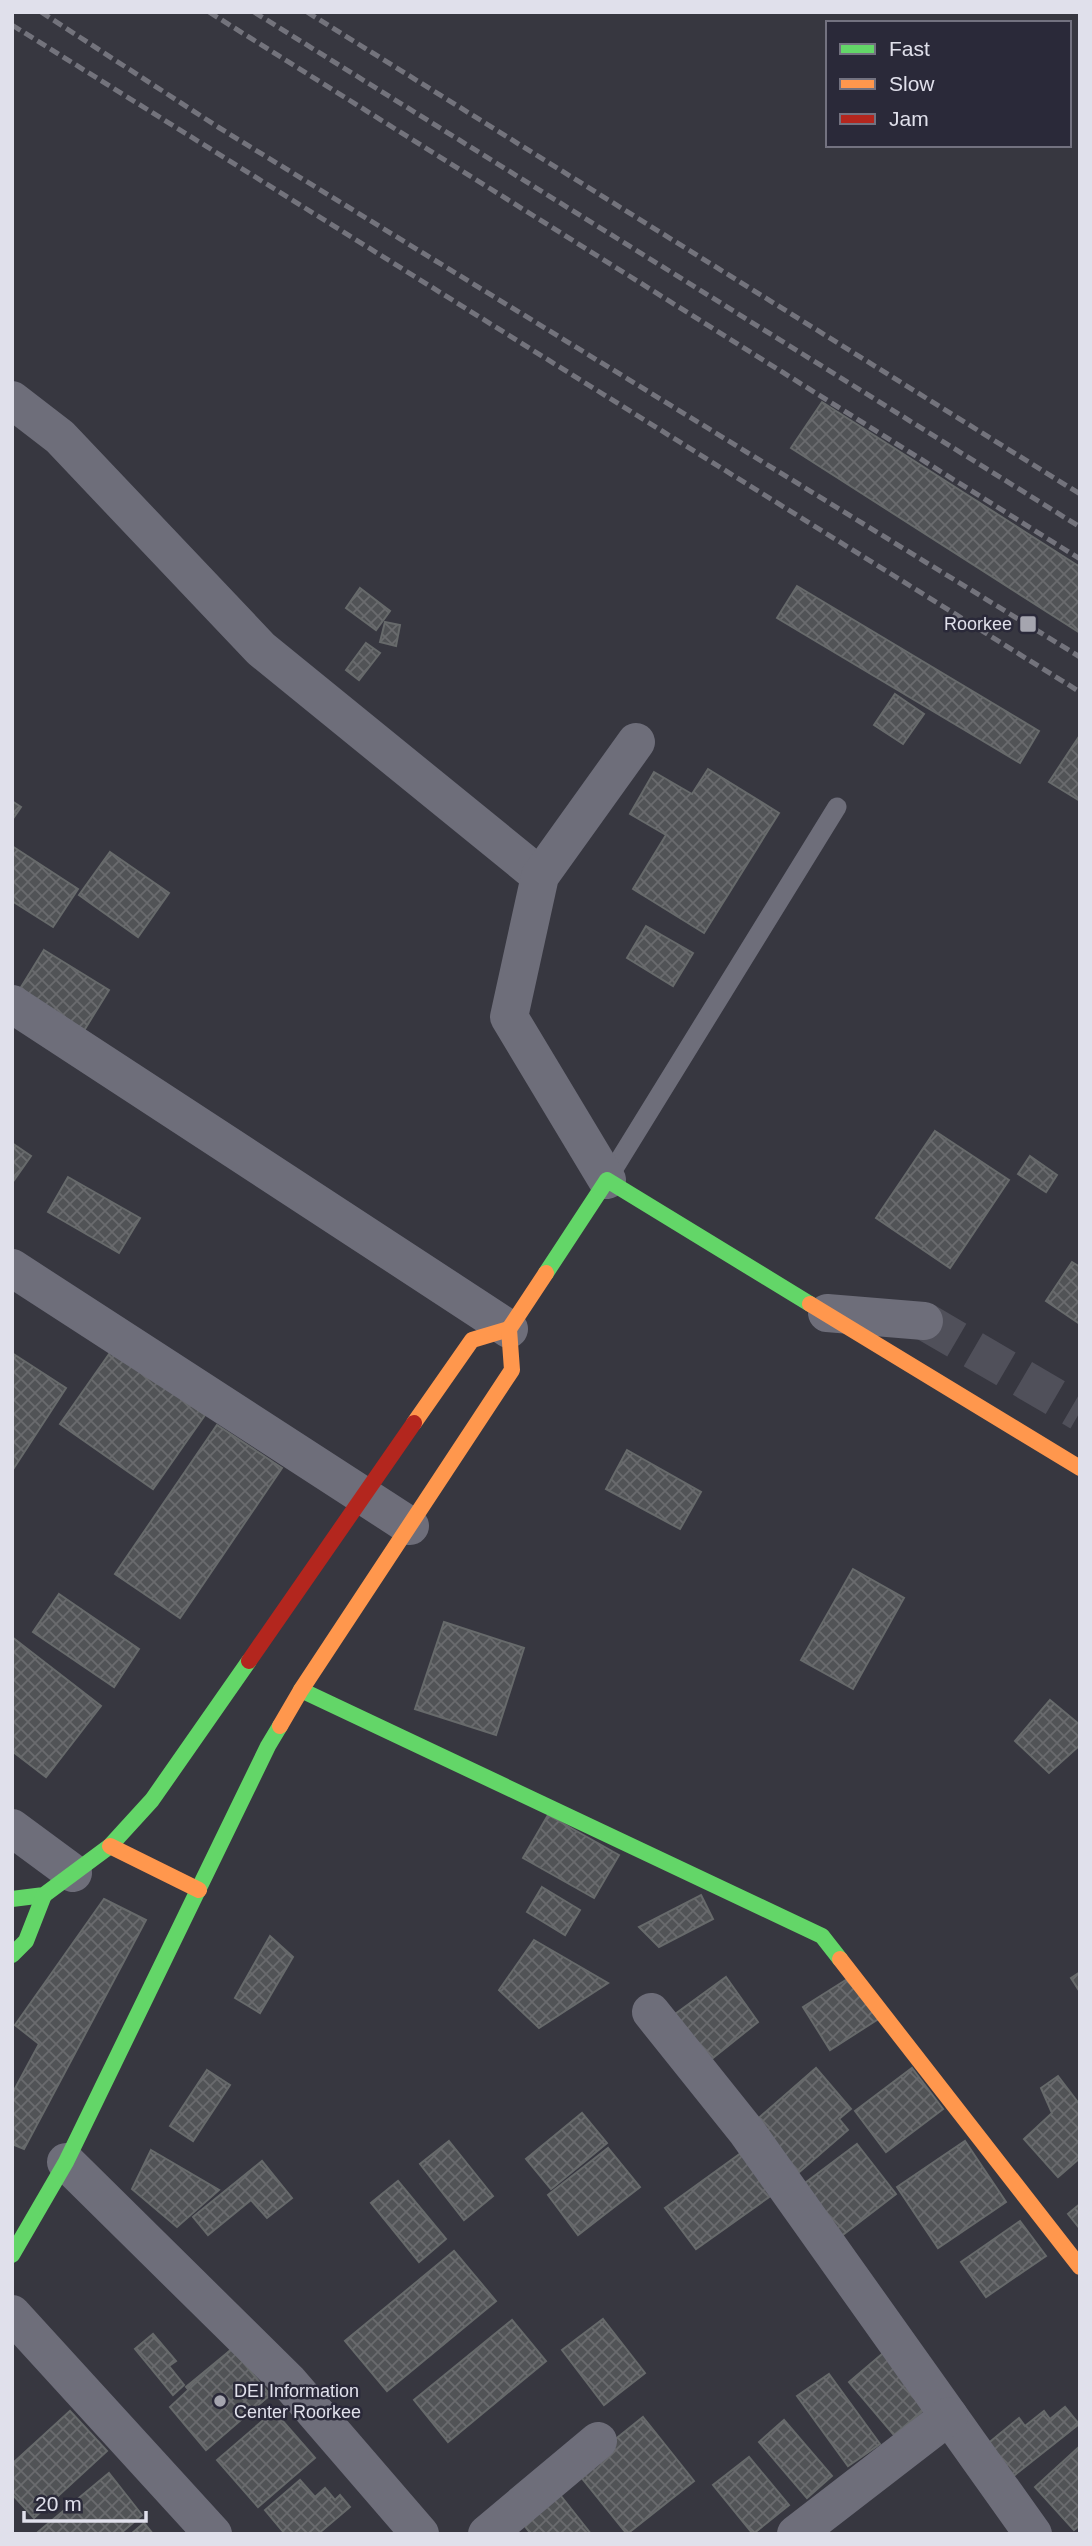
<svg xmlns="http://www.w3.org/2000/svg" width="1092" height="2546" font-family="Helvetica,sans-serif">
<style>
.building{fill:url(#building-cross-hatch);stroke:#676a6b;stroke-width:2}
.lines{fill:none;stroke-linecap:round;stroke-linejoin:round}
.street-tunnel{stroke:#50505a;stroke-width:38;stroke-dasharray:38 19;stroke-linecap:butt}
.lane{stroke:#6e6e7a;stroke-width:19}
.street{stroke:#6e6e7a;stroke-width:38}
.fast{stroke:#63d668;stroke-width:16}
.slow{stroke:#ff974d;stroke-width:16}
.jam{stroke:#b3261e;stroke-width:16}
.rail{stroke:#73737c;stroke-width:5;stroke-dasharray:10 5;stroke-linecap:butt}
.poi-dot{fill:#a5a5af;stroke:#2a2939;stroke-width:2.5}
.labels{text-anchor:middle;stroke-width:5;stroke-linejoin:round;paint-order:stroke}
.poi-label{font-size:18px;fill:#e0e0eb;stroke:#2a2939;text-anchor:end}
</style>
<defs>
<pattern id="building-cross-hatch" width="8" height="8" patternUnits="userSpaceOnUse" patternTransform="scale(1.75)"><rect width="8" height="8" fill="#515356"/><path d="M0 0l8 8M0 8l8-8" fill="none" stroke="#6a6b6e"/></pattern>
</defs>
<rect width="100%" height="100%" fill="#373740"/>
<g class="building">
<path d="M822 402 1080 567V633L791 448Z"/>
<path d="M797 586 1039 731 1020 763 777 618Z"/>
<path d="M360 588 390 611 376 630 346 608Z"/>
<path d="M385 622 400 625 396 646 380 642Z"/>
<path d="M366 643 380 653 359 680 346 670Z"/>
<path d="M895 694 924 714 903 744 874 725Z"/>
<path d="M1080 735V801L1049 782Z"/>
<path d="M708 769 779 813 704 933 633 889 666 835 630 814 654 772 692 794Z"/>
<path d="M12 801 21 807 12 820Z"/>
<path d="M12 846 78 889 53 927 12 901Z"/>
<path d="M110 852 169 893 138 937 79 895Z"/>
<path d="M646 926 693 953 673 986 627 958Z"/>
<path d="M44 950 109 990 80 1037 15 997Z"/>
<path d="M935 1131 1009 1180 950 1268 876 1218Z"/>
<path d="M12 1143 31 1156 12 1183Z"/>
<path d="M1030 1156 1057 1175 1046 1192 1018 1174Z"/>
<path d="M68 1177 140 1218 119 1253 48 1212Z"/>
<path d="M1072 1262 1080 1267V1324L1046 1301Z"/>
<path d="M112 1350 205 1415 153 1489 60 1424Z"/>
<path d="M12 1353 66 1388 12 1471Z"/>
<path d="M217 1425 282 1468 180 1618 115 1574Z"/>
<path d="M627 1450 701 1492 680 1529 606 1489Z"/>
<path d="M853 1569 904 1598 853 1689 801 1660Z"/>
<path d="M59 1594 139 1649 114 1687 33 1632Z"/>
<path d="M444 1622 524 1648 496 1735 415 1709Z"/>
<path d="M12 1637 101 1706 46 1777 12 1751Z"/>
<path d="M1050 1700 1080 1725V1745L1049 1773 1015 1741Z"/>
<path d="M548 1815 619 1855 594 1898 523 1858Z"/>
<path d="M542 1887 580 1910 565 1935 527 1912Z"/>
<path d="M701 1895 713 1919 659 1947 639 1927Z"/>
<path d="M104 1899 146 1920 24 2149 12 2144V2094L39 2044 15 2025Z"/>
<path d="M270 1936 293 1957 260 2013 235 1998Z"/>
<path d="M534 1940 608 1983 539 2028 499 1990Z"/>
<path d="M1080 1972V1992L1071 1978Z"/>
<path d="M852 1976 880 2018 830 2050 803 2007Z"/>
<path d="M726 1977 758 2022 704 2065 667 2020Z"/>
<path d="M816 2068 851 2109 839 2119 848 2130 790 2180 746 2129Z"/>
<path d="M912 2068 943 2109 886 2152 855 2111Z"/>
<path d="M207 2070 230 2085 193 2141 170 2126Z"/>
<path d="M1058 2076 1080 2105V2158L1058 2177 1024 2139 1052 2113 1041 2088Z"/>
<path d="M582 2113 607 2143 551 2189 526 2159Z"/>
<path d="M449 2141 493 2196 464 2220 420 2164Z"/>
<path d="M965 2141 1006 2202 938 2248 897 2187Z"/>
<path d="M857 2144 896 2194 840 2237 801 2186Z"/>
<path d="M608 2148 640 2187 578 2235 548 2195Z"/>
<path d="M748 2148 779 2190 696 2249 665 2208Z"/>
<path d="M151 2150 219 2190 177 2227 132 2189Z"/>
<path d="M262 2161 292 2198 267 2218 251 2200 208 2235 193 2217Z"/>
<path d="M398 2181 446 2239 419 2262 371 2203Z"/>
<path d="M1080 2204V2229L1068 2214Z"/>
<path d="M1020 2221 1046 2256 986 2297 961 2262Z"/>
<path d="M454 2251 496 2301 387 2391 345 2341Z"/>
<path d="M603 2319 645 2373 604 2405 562 2350Z"/>
<path d="M512 2320 546 2361 448 2442 414 2400Z"/>
<path d="M153 2334 176 2361 169 2366 184 2385 173 2395 135 2349Z"/>
<path d="M232 2349 270 2395 224 2432 186 2387Z"/>
<path d="M232 2349 270 2395 206 2450 170 2407Z"/>
<path d="M888 2349 932 2403 894 2435 849 2382Z"/>
<path d="M829 2374 880 2444 848 2466 797 2396Z"/>
<path d="M1065 2407 1079 2424 1011 2478 985 2446 1019 2418 1025 2426 1044 2411 1050 2419Z"/>
<path d="M70 2411 107 2451 34 2518 12 2494V2464Z"/>
<path d="M274 2411 315 2458 258 2507 217 2460Z"/>
<path d="M643 2417 694 2481 627 2534 576 2471Z"/>
<path d="M784 2420 832 2476 807 2498 759 2442Z"/>
<path d="M1080 2446V2525L1074 2530 1035 2487Z"/>
<path d="M749 2457 789 2505 753 2534 713 2485Z"/>
<path d="M109 2473 142 2515 120 2534H39L38 2532Z"/>
<path d="M300 2480 315 2497 325 2488 335 2500 340 2495 350 2507 318 2534H285L265 2510Z"/>
<path d="M557 2491 591 2534H531L520 2520Z"/>
<path d="M144 2523 153 2534H131Z"/>
</g>
<g class="lines">
<path class="street-tunnel" d="M924 1321 1080 1412"/>
<path class="lane" d="M607 1180 837 807"/>
<g class="street">
<path d="M12 400 60 437 261 649 540 876"/>
<path d="M12 1004 509 1329"/>
<path d="M607 1180 509 1017 540 876 636 742"/>
<path d="M12 1268 410 1526"/>
<path d="M827 1313 924 1321"/>
<path d="M12 1828 73 1873"/>
<path d="M651 2012 747 2132 1033 2534"/>
<path d="M66 2162 288 2381 420 2534"/>
<path d="M12 2314 213 2534"/>
<path d="M487 2534 598 2441"/>
<path d="M796 2534 949 2416"/>
</g>
<g class="fast">
<path d="M546 1273 607 1180 810 1304"/>
<path d="M301 1690 822 1936 840 1959"/>
<path d="M12 1899 44 1895 110 1846 152 1800 249 1661"/>
<path d="M12 1955 26 1941 44 1895"/>
<path d="M12 2255 66 2162 268 1746 280 1726"/>
</g>
<g class="slow">
<path d="M810 1304 1080 1468"/>
<path d="M414 1423 472 1340 509 1329"/>
<path d="M280 1726 301 1690 512 1370 509 1329 546 1273"/>
<path d="M110 1846 199 1890"/>
<path d="M840 1959 1080 2267"/>
</g>
<path class="jam" d="M249 1661 414 1423"/>
<g class="rail">
<path d="M41 12 218 127 1080 657"/>
<path d="M209 12 1080 559"/>
<path d="M254 12 1080 527"/>
<path d="M307 12 1080 494"/>
<path d="M12 25 1080 692"/>
</g>
</g>
<g class="poi-dot">
<rect x="1019" y="615" width="18" height="18" rx="3.5"/>
<circle cx="220" cy="2401" r="7"/>
</g>
<g class="labels">
<g class="poi-label">
<text x="1012" y="630">Roorkee</text>
<text x="234" y="2397" text-anchor="start">DEI Information<tspan x="234" dy="21">Center Roorkee</tspan></text>
</g>
</g>
<rect width="1092" height="2546" fill="none" stroke="#e0e0eb" stroke-width="28"/>
<rect x="826" y="21" width="245" height="126" fill="#2a2939" stroke="#737280" stroke-width="2"/>
<rect x="840" y="44" width="35" height="10" fill="#63d668" stroke="#737280" stroke-width="2"/>
<text x="889" y="56" font-size="21" fill="#e0e0eb">Fast</text>
<rect x="840" y="79" width="35" height="10" fill="#ff974d" stroke="#737280" stroke-width="2"/>
<text x="889" y="91" font-size="21" fill="#e0e0eb">Slow</text>
<rect x="840" y="114" width="35" height="10" fill="#b3261e" stroke="#737280" stroke-width="2"/>
<text x="889" y="126" font-size="21" fill="#e0e0eb">Jam</text>
<path d="M24 2511v10h122v-10" fill="none" stroke="#e0e0eb" stroke-width="3.5"/>
<text x="35" y="2511" font-size="21" fill="#e0e0eb" stroke="#2a2939" stroke-width="5" paint-order="stroke">20 m</text>
</svg>
